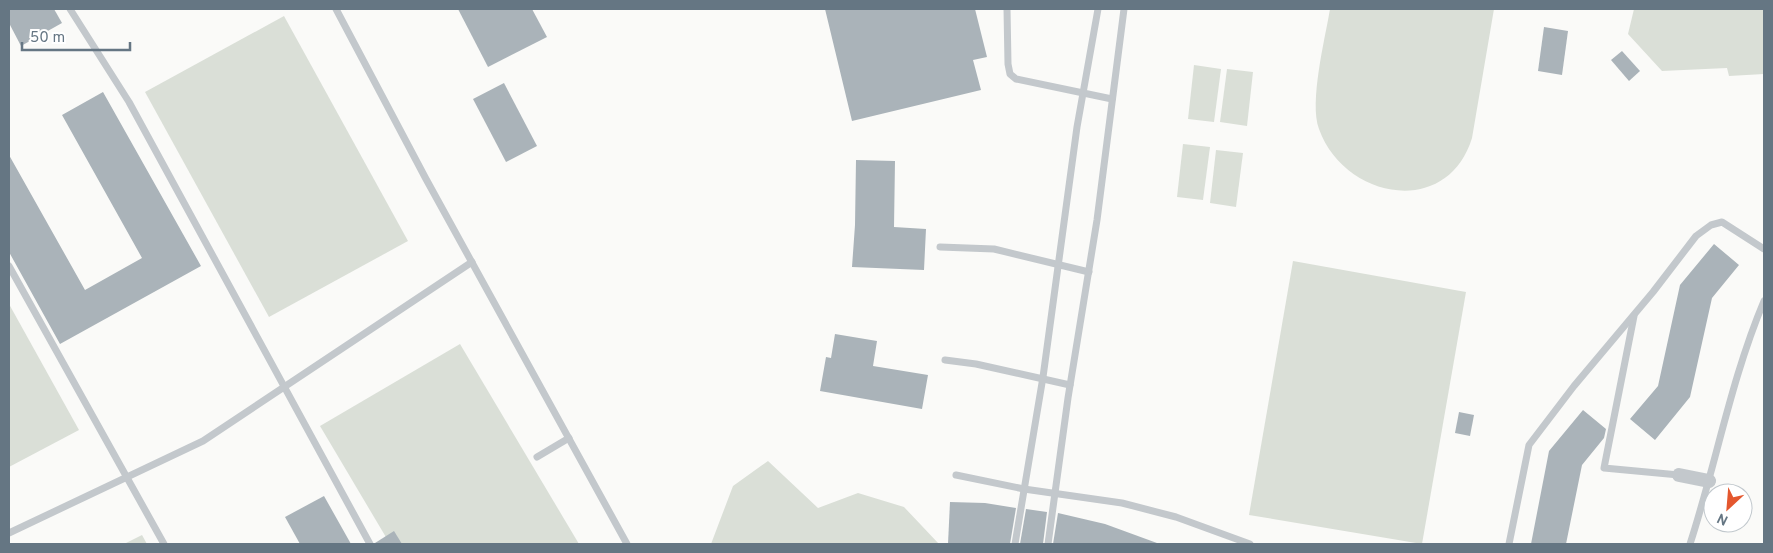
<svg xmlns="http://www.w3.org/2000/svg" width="1773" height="553" font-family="Overpass,sans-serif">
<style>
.green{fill:#dadfd7}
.building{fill:#aab3b9}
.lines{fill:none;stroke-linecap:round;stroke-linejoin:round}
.service{stroke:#c3c8cc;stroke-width:7}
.minor{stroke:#c3c8cc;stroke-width:14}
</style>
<rect width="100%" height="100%" fill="#fafaf8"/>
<g class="green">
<path d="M1330 9H1494L1472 138C1447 219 1344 199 1319 129 1309 102 1325 39 1330 9Z"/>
<path d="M1634 9H1764V74L1729 76 1727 68 1662 71 1628 34Z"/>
<path d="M284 16 408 241 269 317 145 92Z"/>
<path d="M1194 65 1221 69 1214 122 1188 119Z"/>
<path d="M1227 69 1253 72 1247 126 1220 122Z"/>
<path d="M1183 144 1210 147 1203 200 1177 197Z"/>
<path d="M1216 150 1243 153 1236 207 1210 203Z"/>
<path d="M1293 261 1466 292 1422 544 1249 515Z"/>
<path d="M9 304 79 430 9 467Z"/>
<path d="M460 344 579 544H390L320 426Z"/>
<path d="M768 461 818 508 858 493 904 507 939 544H711L733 486Z"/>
<path d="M142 535 147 544H124Z"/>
</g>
<g class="building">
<path d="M9 9H54L62 23 21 46 9 23Z"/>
<path d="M458 9H532L547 37 488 67Z"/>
<path d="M825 9H975L987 57 973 60 981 90 852 121Z"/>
<path d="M1544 27 1568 31 1562 75 1538 71Z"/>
<path d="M1622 51 1640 71 1629 81 1611 60Z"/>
<path d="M504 83 537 146 506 162 473 99Z"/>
<path d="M103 92 201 266 60 344 9 252V155L85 290 142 258 62 115Z"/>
<path d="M856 160 895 161 894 227 926 229 924 270 852 267 855 225Z"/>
<path d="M1714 244 1739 265 1712 298 1690 397 1655 440 1630 419 1658 386 1680 285Z"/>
<path d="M835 334 877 341 873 366 928 375 922 409 820 391 826 357 831 358Z"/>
<path d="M1583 410 1606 429 1604 438 1582 465 1566 544H1531L1549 451Z"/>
<path d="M1459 412 1474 415 1470 436 1455 433Z"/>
<path d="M324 496 351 544H300L285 517Z"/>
<path d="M950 502 985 503 1016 508 1010 544H948Z"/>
<path d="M1026 509 1047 512 1043 544H1020Z"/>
<path d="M1058 513 1105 524 1157 543 1156 544H1053Z"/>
<path d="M394 531 402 544H375V543Z"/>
</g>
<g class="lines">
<g class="service">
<path d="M70 9 129 102 370 544"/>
<path d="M336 9 426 179 627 544"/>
<path d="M1007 9 1008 64 1010 74 1016 79 1112 99"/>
<path d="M940 247 994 249 1089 272"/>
<path d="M9 266 164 544"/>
<path d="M1634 316 1604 468 1679 475"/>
<path d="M945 360 976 364 1070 385"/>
<path d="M537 457 569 438"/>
<path d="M956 475 1024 489 1122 503 1176 517 1250 544"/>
<path d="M9 533 203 441 472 262"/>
<path d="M1015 544 1043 377 1077 127 1098 9"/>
<path d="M1048 544 1068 398 1097 220 1124 9"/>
<path d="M1509 544 1529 445 1574 386 1653 292 1696 236 1711 225 1722 222 1764 249"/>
<path d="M1690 544C1716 464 1731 379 1764 301"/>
</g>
<path class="minor" d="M1679 475 1709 481"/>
</g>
<rect width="1773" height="553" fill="none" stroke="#657683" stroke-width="20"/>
<g transform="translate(1728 508) rotate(206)"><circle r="24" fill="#ffffff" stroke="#c1c8cd"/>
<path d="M0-4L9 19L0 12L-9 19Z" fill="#e4572e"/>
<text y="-8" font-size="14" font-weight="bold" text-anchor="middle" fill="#657683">N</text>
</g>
<path d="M22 42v8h108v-8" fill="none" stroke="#657683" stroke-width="2.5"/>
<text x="30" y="42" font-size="15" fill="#657683" stroke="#ffffff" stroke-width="4" paint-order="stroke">50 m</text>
</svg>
